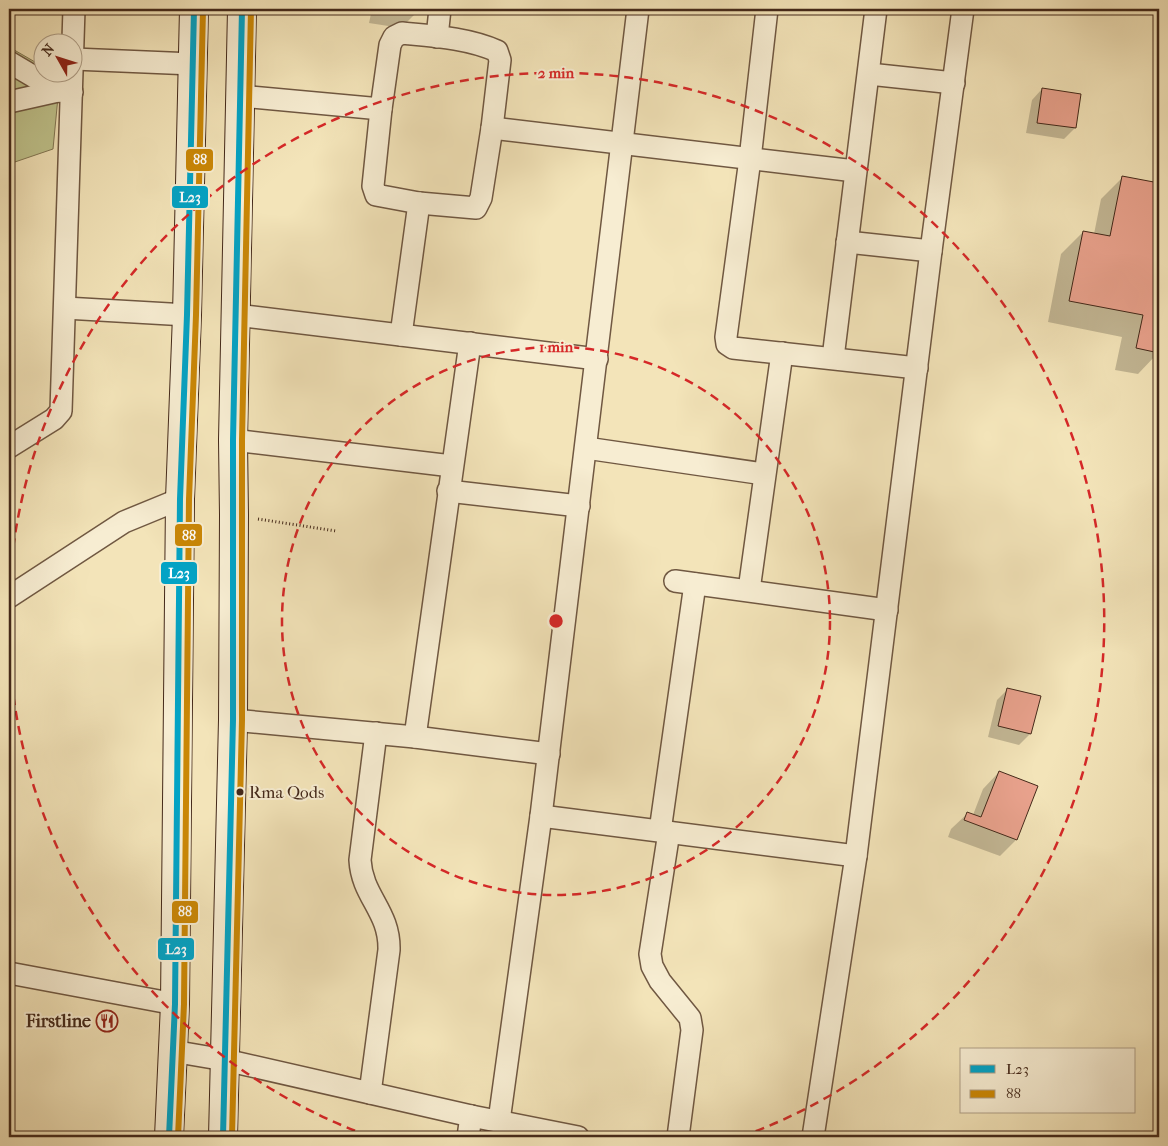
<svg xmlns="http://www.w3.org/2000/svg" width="1168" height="1146" font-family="'IM FELL French Canon',serif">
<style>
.green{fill:#bfc38c;stroke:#827653}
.shadow{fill:#0003}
.building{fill:#e9a28d;stroke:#44291a}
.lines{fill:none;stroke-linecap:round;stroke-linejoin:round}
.street-casing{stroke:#705842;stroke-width:24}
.secondary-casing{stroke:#44291a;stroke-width:30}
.path{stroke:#44291a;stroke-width:3;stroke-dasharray:1 2.5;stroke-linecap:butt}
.street{stroke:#f7edd2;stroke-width:21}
.secondary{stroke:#f7edd2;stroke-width:28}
.bus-1-casing{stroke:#f7edd2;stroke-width:10}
.bus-2-casing{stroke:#f7edd2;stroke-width:10}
.bus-1{stroke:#03a3c5;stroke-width:6}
.bus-2{stroke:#ca8706;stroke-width:6}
.ring{fill:none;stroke:#d62828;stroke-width:2.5;stroke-dasharray:9 6}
.bus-dot{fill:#44291a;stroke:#f7edd2;stroke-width:2}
.labels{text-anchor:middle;stroke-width:4;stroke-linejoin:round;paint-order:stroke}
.bus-label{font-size:17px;fill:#44291a;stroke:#f7edd2;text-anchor:start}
.poi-label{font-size:18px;font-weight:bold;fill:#44291a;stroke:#f7edd2;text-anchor:end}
.centre{fill:#d62828;stroke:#f7edd2;stroke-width:2.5}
.ring-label{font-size:15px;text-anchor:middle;font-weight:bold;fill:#d62828;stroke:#f7edd2;stroke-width:4;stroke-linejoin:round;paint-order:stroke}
.line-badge{stroke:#f7edd2;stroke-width:2}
.badge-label{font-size:14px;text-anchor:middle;font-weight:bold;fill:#fff}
</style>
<rect width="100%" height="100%" fill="#f3e4b9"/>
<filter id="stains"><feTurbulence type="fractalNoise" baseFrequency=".004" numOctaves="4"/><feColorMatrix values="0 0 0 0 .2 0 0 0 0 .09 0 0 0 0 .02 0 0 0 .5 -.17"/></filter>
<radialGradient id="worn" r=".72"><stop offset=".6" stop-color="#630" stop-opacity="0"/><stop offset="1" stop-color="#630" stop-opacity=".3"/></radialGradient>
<path class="green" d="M9 47 42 66V72L54 73 60 76 53 149 9 164Z"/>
<g class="shadow">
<path d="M372 9H418L417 12 401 28 369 23Z"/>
<path d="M1042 89 1075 128 1064 139 1026 133 1032 100Z"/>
<path d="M1122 178 1159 185V361L1156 360V355L1138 374 1115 370 1122 337 1048 322 1061 254 1083 232 1094 234 1101 199Z"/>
<path d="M1008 689 1039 697 1030 734 1019 745 988 737 997 700Z"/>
<path d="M999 772 1037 787 1016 840 1000 856 948 837 951 829 968 813 973 815 983 789Z"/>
</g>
<g class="building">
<path d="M395 9H419L418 13Z"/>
<path d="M1042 88 1081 94 1076 128 1037 123Z"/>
<path d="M1122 176 1159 183V353L1136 348 1143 315 1069 301 1083 231 1110 236Z"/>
<path d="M1007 688 1041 696 1031 734 998 726Z"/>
<path d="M999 771 1038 786 1017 840 964 820 967 812 981 817Z"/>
</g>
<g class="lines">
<g class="street-casing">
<g id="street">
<path d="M767 9 750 159 726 337 727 344 733 348 917 368"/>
<path d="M402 33C433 36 468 38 497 51L500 60 492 128 481 198 476 208 419 203 376 195 373 186 381 109 390 45 394 37Z"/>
<path d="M437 37 440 9"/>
<path d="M74 59 193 64"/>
<path d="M9 62 58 91 72 92"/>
<path d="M869 74 954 83"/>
<path d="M240 96 381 109"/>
<path d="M9 102 58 91"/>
<path d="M492 128 855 171"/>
<path d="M847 242 931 251"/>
<path d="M65 308 187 315"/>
<path d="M236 315 597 359"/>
<path d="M401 335 419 203"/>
<path d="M833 358 876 9"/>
<path d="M233 440 452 466"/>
<path d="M9 447 54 419 61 411 74 9"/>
<path d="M586 448 764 474"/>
<path d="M448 491 579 506"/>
<path d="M675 581 887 610"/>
<path d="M749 590 782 353"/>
<path d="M9 597 124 522 180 499"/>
<path d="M233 720 415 737 549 754"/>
<path d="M415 737 470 343"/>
<path d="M541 816 856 856"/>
<path d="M660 831 695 584"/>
<path d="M669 832 650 954 652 966 660 981 690 1018 692 1030 678 1137"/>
<path d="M9 973 175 1004"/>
<path d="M172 1051 225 1060 471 1116 578 1137"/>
<path d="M370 1093 389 950C390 911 362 897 360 860L376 733"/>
<path d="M499 1121 541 816 638 9"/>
<path d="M468 1137 471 1116"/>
<path d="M813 1137 856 856 931 251 963 9"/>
</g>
</g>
<g class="secondary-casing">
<g id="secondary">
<path d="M169 1137 175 1004 180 499 187 315 194 9"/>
<path d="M223 1137 233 720 234 515 233 440 242 9"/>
</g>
</g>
<path class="path" d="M258 519 336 531"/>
<use href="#street" class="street"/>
<use href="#secondary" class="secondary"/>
<g class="bus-1-casing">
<g id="bus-1">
<path d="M169 1137 175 1004 180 499 187 315 194 9"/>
<path d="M223 1137 233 720V440L242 9"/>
</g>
</g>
<g class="bus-2-casing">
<g id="bus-2">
<path d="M178 1137 184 1004 189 499 196 315 203 9"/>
<path d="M232 1137 242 720V440L251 9"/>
</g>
</g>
<use href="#bus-1" class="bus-1"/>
<use href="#bus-2" class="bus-2"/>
</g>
<g class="ring">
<circle cx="556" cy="621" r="274"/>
<path d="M369 1136A548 548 0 0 1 9 650M9 592A548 548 0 1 1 743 1136"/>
</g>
<defs>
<g id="restaurant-ring" transform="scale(1.125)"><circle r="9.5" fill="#f7edd2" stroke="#8f2418" stroke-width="1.5"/><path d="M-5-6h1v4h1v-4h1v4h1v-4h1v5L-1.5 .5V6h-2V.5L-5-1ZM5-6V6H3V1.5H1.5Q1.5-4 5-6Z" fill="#8f2418"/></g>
</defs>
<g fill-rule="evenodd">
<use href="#restaurant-ring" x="107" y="1021"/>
</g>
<circle class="bus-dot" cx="240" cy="792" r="4.5"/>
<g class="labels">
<g class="bus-label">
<text x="249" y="798">Rma Qods</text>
</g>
<g class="poi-label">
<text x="91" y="1027">Firstline</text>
</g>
</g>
<circle cx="556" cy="621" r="8" class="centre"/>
<g class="ring-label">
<text x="556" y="78">2 min</text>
<text x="556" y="352">1 min</text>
</g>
<g class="line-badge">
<rect x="185" y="148" width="29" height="24" rx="5" fill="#ca8706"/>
<rect x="171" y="185" width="38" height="24" rx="5" fill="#03a3c5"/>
<rect x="174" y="523" width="29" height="24" rx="5" fill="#ca8706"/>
<rect x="160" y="561" width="38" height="24" rx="5" fill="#03a3c5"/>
<rect x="171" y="900" width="28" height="24" rx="5" fill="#ca8706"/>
<rect x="157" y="937" width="38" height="24" rx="5" fill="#03a3c5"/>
</g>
<g class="badge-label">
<text x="200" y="164">88</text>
<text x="190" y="202">L23</text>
<text x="189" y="540">88</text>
<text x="179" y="578">L23</text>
<text x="185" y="916">88</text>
<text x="176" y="954">L23</text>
</g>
<rect width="1168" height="1146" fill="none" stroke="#f3e4b9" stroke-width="30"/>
<rect x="10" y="10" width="1148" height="1126" fill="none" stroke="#44291a" stroke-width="2.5"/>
<rect x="15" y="15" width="1138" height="1116" fill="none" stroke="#44291a"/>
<rect x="960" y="1048" width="175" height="65" fill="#f7edd2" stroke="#af9f88"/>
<rect x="970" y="1065" width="25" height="8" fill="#03a3c5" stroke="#af9f88"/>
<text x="1006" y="1074" font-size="15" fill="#44291a">L23</text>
<rect x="970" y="1090" width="25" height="8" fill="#ca8706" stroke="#af9f88"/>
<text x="1006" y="1098" font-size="15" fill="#44291a">88</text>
<g transform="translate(58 58) rotate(309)"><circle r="24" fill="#f7edd2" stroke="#af9f88"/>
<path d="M0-4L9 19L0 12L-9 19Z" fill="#8f2418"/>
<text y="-8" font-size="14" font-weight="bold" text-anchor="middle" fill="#44291a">N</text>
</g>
<rect width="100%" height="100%" filter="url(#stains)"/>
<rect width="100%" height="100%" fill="url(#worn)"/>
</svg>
